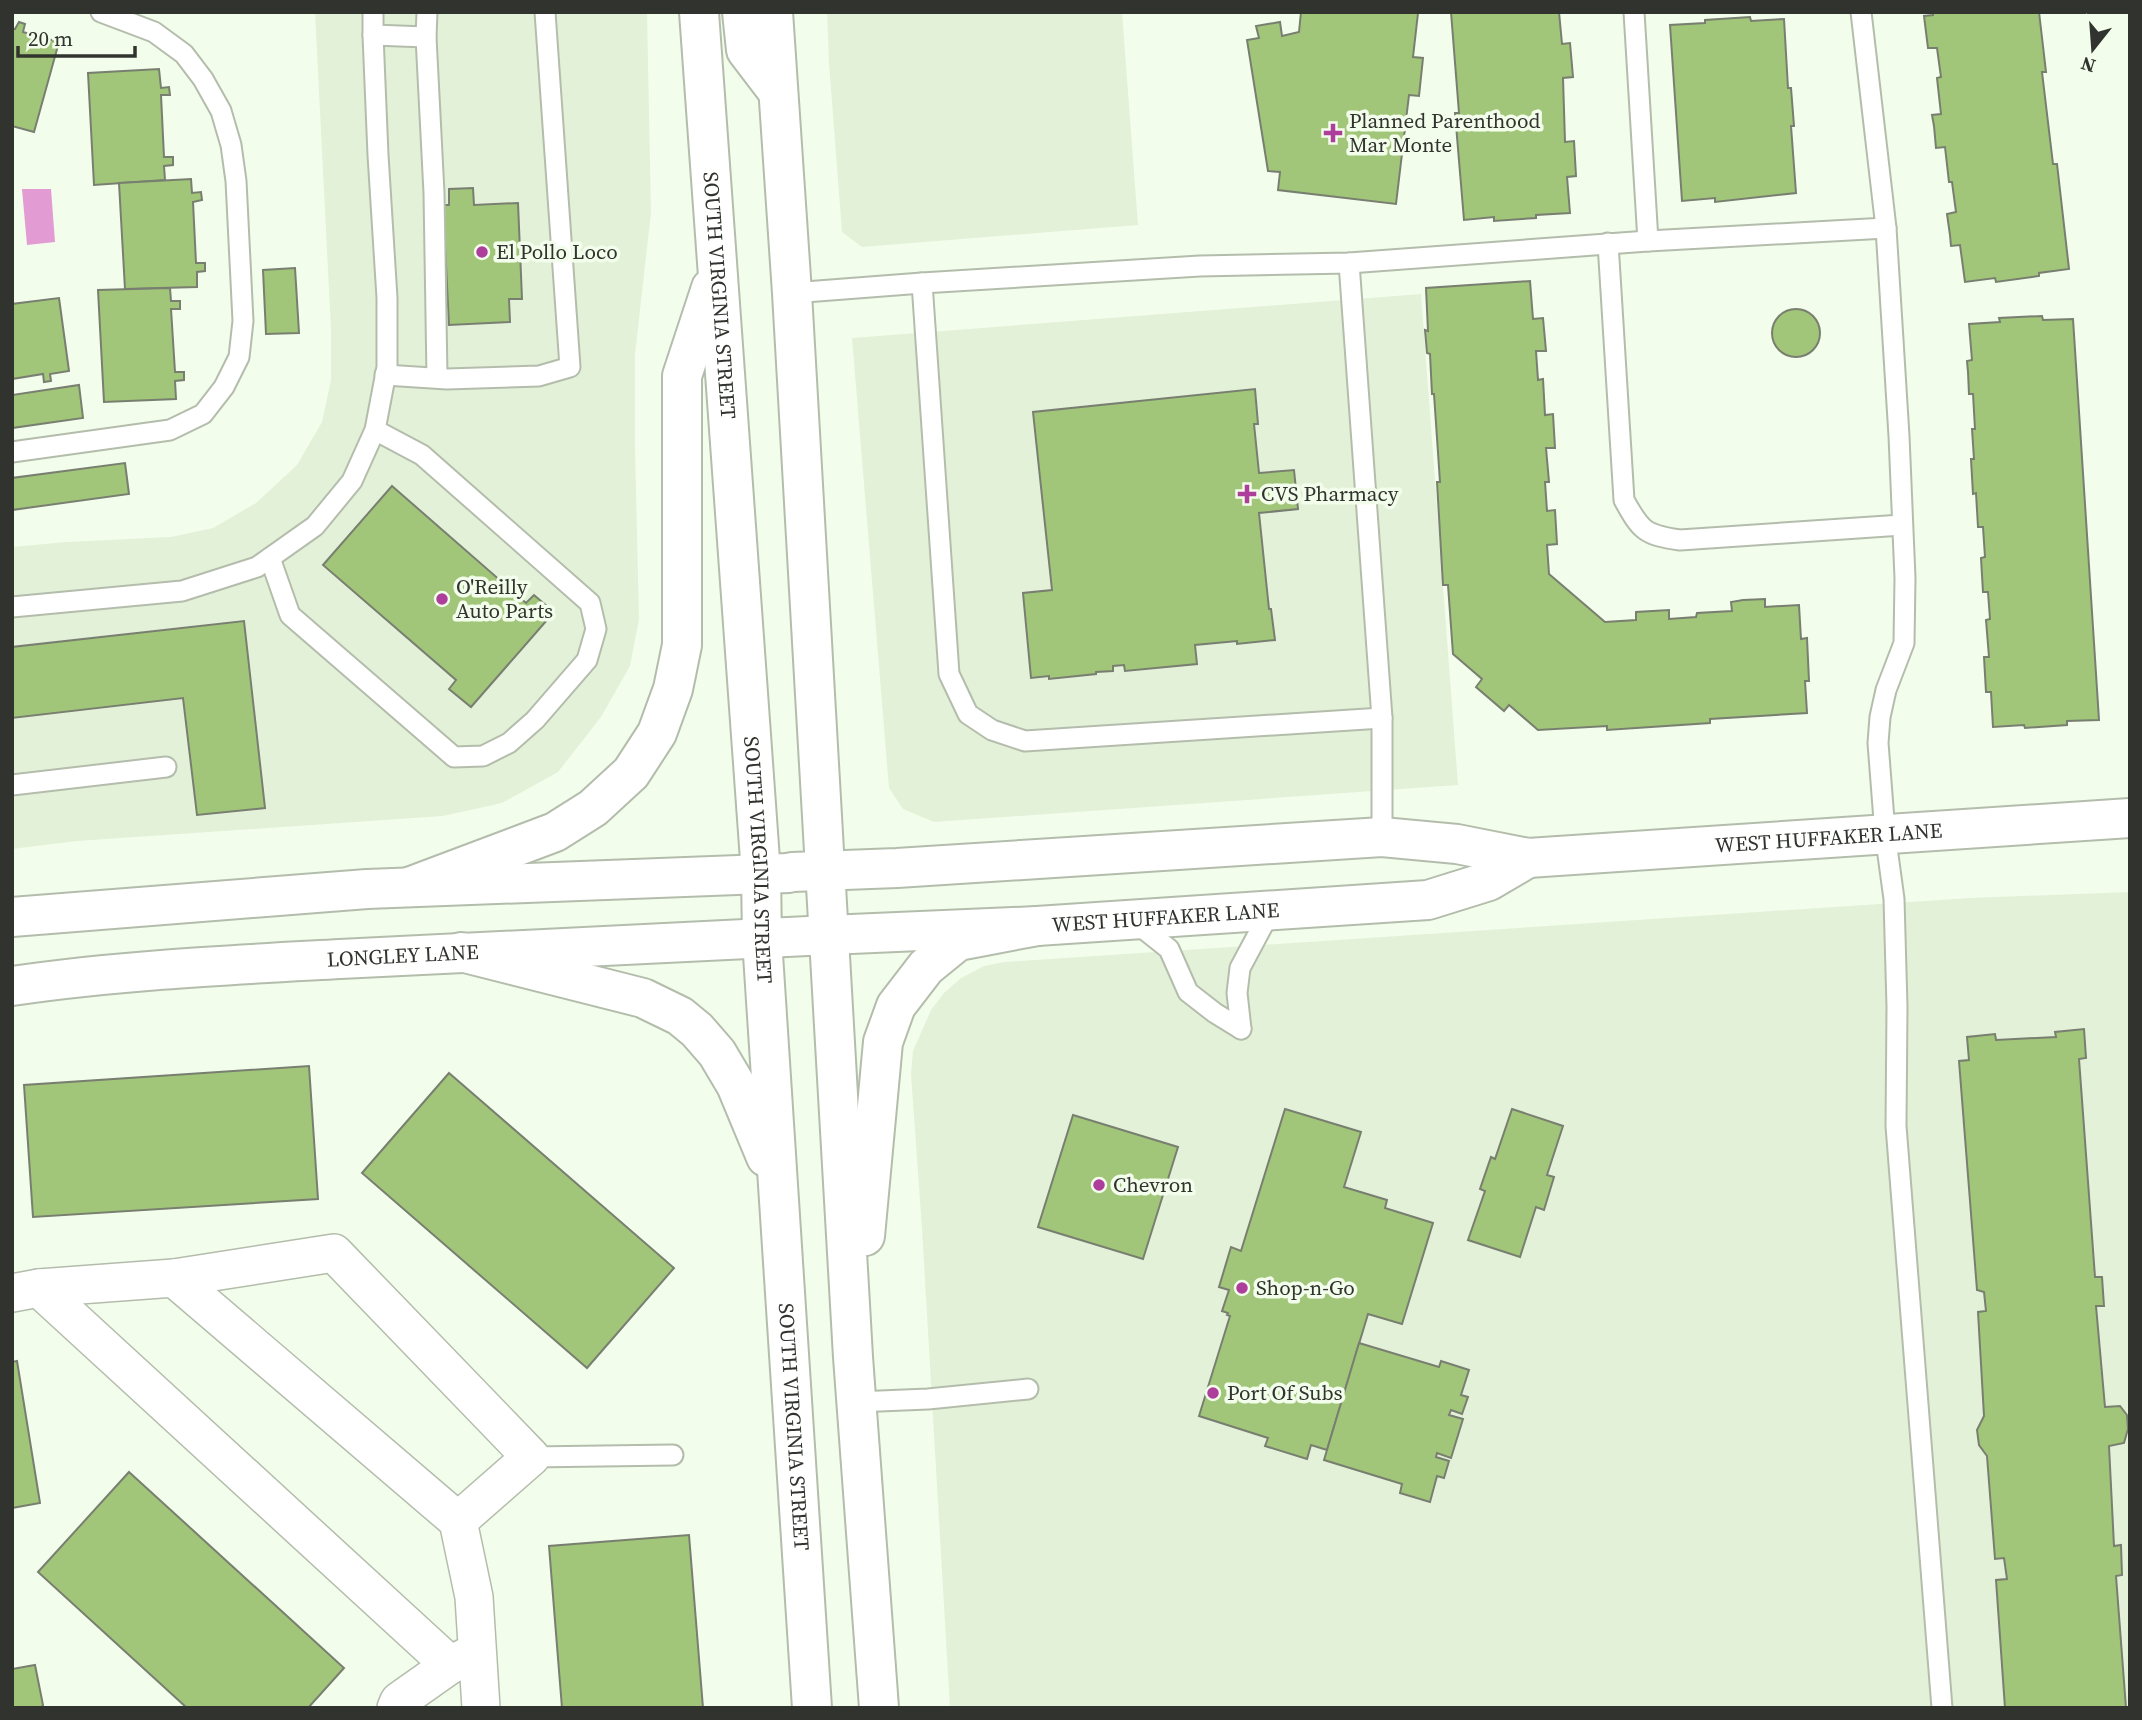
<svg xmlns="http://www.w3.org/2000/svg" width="2142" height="1720" font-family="'Source Serif 4',serif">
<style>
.built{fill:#e4f1d9}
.water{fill:#e29cd3}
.building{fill:#a2c679;stroke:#787f70;stroke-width:2}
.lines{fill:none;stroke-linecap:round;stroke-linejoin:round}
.service-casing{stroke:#b4bdac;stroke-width:23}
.minor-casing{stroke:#b4bdac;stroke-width:40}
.tertiary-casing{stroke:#b4bdac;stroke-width:42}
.secondary-casing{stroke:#b4bdac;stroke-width:42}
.primary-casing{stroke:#b4bdac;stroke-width:42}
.service{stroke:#fff;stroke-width:19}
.minor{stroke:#fff;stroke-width:37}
.tertiary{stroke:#fff;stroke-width:38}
.secondary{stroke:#fff;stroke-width:38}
.primary{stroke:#fff;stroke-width:38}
.poi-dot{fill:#ad3e9b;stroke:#f3fdeb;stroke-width:2.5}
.labels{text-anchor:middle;stroke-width:7;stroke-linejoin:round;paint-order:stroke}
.poi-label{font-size:21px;fill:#31342e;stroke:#f3fdeb;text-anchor:start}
.street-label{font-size:21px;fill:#31342e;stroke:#f3fdeb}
</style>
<rect width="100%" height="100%" fill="#f3fdeb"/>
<g class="built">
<path d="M315 12H647L651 213 635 354V449L639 619 630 666 601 717 558 772 502 803 443 816 77 841 12 849V547L66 542 171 537 213 528 256 503 297 465 322 422 331 380V330Z"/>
<path d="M827 12H1122L1138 225 862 247 842 232 829 63Z"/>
<path d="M1421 294 1458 785 934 822 903 809 889 788 852 338Z"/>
<path d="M2130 892V1708H950L922 1229 911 1074 913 1051 931 1010 944 993 961 978 984 966 1004 962 1970 898Z"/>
</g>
<path class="water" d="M22 189H51L55 242 27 245Z"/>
<g class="building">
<path d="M1301 12 1418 13 1413 57 1423 58 1419 96 1409 95 1396 204 1278 190 1280 172 1268 171 1247 40 1259 38 1256 26 1280 22 1282 36 1299 32Z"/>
<path d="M1451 12H1559L1562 44 1570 43 1573 77 1563 78 1565 142 1574 141 1576 176 1567 177 1570 213 1536 215V218L1494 221V217L1464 220 1455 113H1459Z"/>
<path d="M1933 12H2039L2046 72H2042L2053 164H2057L2069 269 2039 273V276L1996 282 1995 278 1965 282 1960 245 1951 246 1950 235 1947 214 1956 212 1952 182H1949L1945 147 1936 148 1934 126 1932 115 1941 114 1937 78 1941 77 1937 48H1928L1924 16 1933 15Z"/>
<path d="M1750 17 1751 21 1784 19 1788 88H1791L1794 126H1791L1796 193 1715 202V198L1682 201 1670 25 1705 23V20Z"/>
<path d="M19 22 25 24 23 32 59 42 34 132 12 126V29H15Z"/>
<path d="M159 69 161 88 169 87 170 95H161L164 157H173V165L164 166 165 180 94 185 88 73Z"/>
<path d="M191 179 192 193 201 192 202 200 193 202 196 263H205V271L197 272V287L125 289 119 183Z"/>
<path d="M473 188 474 205 518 203 522 299H509L510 322 449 325 443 205H449V189Z"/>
<path d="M295 268 299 333 266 334 263 270Z"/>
<path d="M1530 281 1533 319 1543 318 1546 351H1536L1538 380 1543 379 1545 415 1553 414 1555 448H1546L1549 482H1545L1547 511 1555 510 1557 544 1547 545 1549 574 1605 622 1636 620V612L1669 610V619L1696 617 1697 613 1732 611 1731 602 1743 600 1765 599V607L1799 605 1801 639 1807 638 1809 681H1805L1807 713 1710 719V723L1607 730V726L1538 730 1509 705 1504 711 1476 687 1482 679 1453 654 1448 585H1443L1437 482H1440L1434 394H1432L1430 354 1427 353 1425 330 1428 331 1426 288Z"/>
<path d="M170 288 171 301H180V309H171L175 372H184V380L175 381 176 399 104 402 98 290Z"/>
<path d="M59 298 69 371 50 374 51 381 44 382 43 374 12 379V304Z"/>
<circle cx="1796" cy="333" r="24"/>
<path d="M2042 316 2043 320 2073 319 2099 720 2067 721V725L2025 728 2024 725 1993 727 1991 692H1986L1984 657H1989L1986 620 1990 619 1988 592H1983L1981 558 1985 557 1983 527H1978L1976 493 1973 494 1971 459H1974L1972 429H1975L1973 394H1969L1968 372 1967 361 1972 360 1969 324 2000 322 1999 318Z"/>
<path d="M79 385 83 418 12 428V395Z"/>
<path d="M1255 389 1258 424H1254L1259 473 1294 470 1298 509 1259 513 1269 609H1271L1275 640 1237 644V641L1195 645 1197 664 1125 671 1124 665 1113 666V671L1096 672V674L1049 679V676L1031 678 1023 593 1052 590 1033 412Z"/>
<path d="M125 463 129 494 12 510V478Z"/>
<path d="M392 486 526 603 534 595 554 612 471 707 449 689 456 680 323 565Z"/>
<path d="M244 621 265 808 197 815 183 698 12 718V647Z"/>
<path d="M2084 1029 2086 1058 2079 1059 2095 1277H2102L2104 1306H2096L2105 1407 2120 1406 2127 1415 2128 1429 2124 1443 2109 1446 2114 1546 2121 1545 2122 1575 2116 1576 2126 1708H2005L1996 1580 2007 1579 2004 1558 1995 1559 1987 1456 1979 1445 1977 1430 1984 1416 1978 1312 1986 1311 1984 1292 1977 1290 1959 1061 1969 1060 1967 1037 1995 1034 1996 1040 2056 1037 2055 1032Z"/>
<path d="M309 1066 318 1199 33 1217 24 1085Z"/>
<path d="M449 1073 674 1268 587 1368 362 1173Z"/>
<path d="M1285 1109 1361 1132 1344 1187 1387 1200 1385 1208 1433 1223 1402 1324 1368 1314 1327 1450 1311 1445 1307 1459 1265 1446 1268 1438 1199 1416 1230 1316 1227 1315 1228 1313 1222 1311 1229 1290 1219 1287 1231 1247 1241 1251Z"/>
<path d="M1512 1109 1563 1126 1547 1175 1554 1177 1544 1210 1536 1207 1520 1257 1468 1240 1485 1191 1480 1189 1491 1157 1495 1159Z"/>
<path d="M1073 1115 1178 1147 1143 1259 1038 1227Z"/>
<path d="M1359 1343 1439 1367 1441 1361 1469 1370 1461 1395 1468 1397 1462 1414 1451 1410 1449 1415 1463 1419 1451 1458 1437 1453 1436 1457 1449 1461 1444 1478 1437 1476 1430 1502 1400 1493 1402 1484 1324 1460Z"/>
<path d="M17 1361 40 1503 12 1508V1362Z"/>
<path d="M129 1472 344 1668 308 1708H187L38 1572Z"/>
<path d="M689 1535 703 1708H562L549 1546Z"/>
<path d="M35 1665 43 1705 41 1708H12V1669Z"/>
</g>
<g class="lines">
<g class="service-casing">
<g id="service">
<path d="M427 12 426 37 434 193 437 377"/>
<path d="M1634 12 1648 241"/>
<path d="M1861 12 1886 228 1899 436 1905 578 1904 643 1886 690 1880 717 1878 743 1885 833 1894 899 1897 1007 1896 1126 1942 1708"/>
<path d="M373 35 426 37"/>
<path d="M1608 243 1624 500C1641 531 1645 535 1680 540L1902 525"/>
<path d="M1349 263 1382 718V837"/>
<path d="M922 283 949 674 968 714 992 730 1025 741 1382 718"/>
<path d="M792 293 922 283 1200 266 1349 263 1648 241 1886 228"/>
<path d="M385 375 447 379 539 376 570 367 545 12"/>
<path d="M12 452 170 430 203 414 224 387 239 357 243 321 236 181 231 145 221 111 203 79 184 54 154 32 101 12"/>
<path d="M270 558 290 615 454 757 483 756 509 743 535 720 587 660 596 629 590 603 422 455 375 430"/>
<path d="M12 607 182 591 257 567 315 526 352 481 375 430 387 367V298L378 155 373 35V12"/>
<path d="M12 785 166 767"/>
<path d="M1135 922 1169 949 1188 992 1215 1013 1241 1029"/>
<path d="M1241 1029 1237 993 1240 968 1271 910"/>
<path d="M856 1402 928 1399 1028 1389"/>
<path d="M531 1457 673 1455"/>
</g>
</g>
<g class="minor-casing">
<g id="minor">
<path d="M174 1278 334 1253 531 1457 458 1521"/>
<path d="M39 1288 450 1665"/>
<path d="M12 1293 39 1288 174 1278 458 1521 474 1597 481 1708"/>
<path d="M396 1708 399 1701 450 1665 472 1654"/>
</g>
</g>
<g class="tertiary-casing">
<g id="tertiary">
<path id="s1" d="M792 872 897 868 1382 837 1457 844 1528 858 2130 818"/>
<path id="s2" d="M828 935 1037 926 1428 900 1489 881 1528 858"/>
</g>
</g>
<g class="secondary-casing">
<g id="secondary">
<path d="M12 917 367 889 789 873"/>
<path id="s3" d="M12 986C121 970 231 965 340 959 503 950 666 944 828 935"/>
</g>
</g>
<g class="primary-casing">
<g id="primary">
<path id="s4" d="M699 12 761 874 762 939 812 1708"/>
<path d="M742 12 746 50 778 92"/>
<path d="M773 12 792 293 853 1357 879 1708"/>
<path d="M409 887 555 832 593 808 631 773 657 733 673 689 682 645V376L711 288"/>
<path d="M461 952 643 998 680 1016 697 1030 717 1053 736 1085 766 1157"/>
<path d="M865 1236 883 1042 896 1006 926 967 958 941 1037 926"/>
</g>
</g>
<use href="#service" class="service"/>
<use href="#minor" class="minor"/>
<use href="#tertiary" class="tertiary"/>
<use href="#secondary" class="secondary"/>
<use href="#primary" class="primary"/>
</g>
<g class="poi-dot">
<path d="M1329.5 122.5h7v7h7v7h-7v7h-7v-7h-7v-7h7z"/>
<circle cx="482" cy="252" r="7"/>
<path d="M1243.5 483.5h7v7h7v7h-7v7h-7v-7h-7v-7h7z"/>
<circle cx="442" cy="599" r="7"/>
<circle cx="1099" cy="1185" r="7"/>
<circle cx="1242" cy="1288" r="7"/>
<circle cx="1213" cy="1393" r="7"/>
</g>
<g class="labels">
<g class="poi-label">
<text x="1349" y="128">Planned Parenthood<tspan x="1349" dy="24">Mar Monte</tspan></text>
<text x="496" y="259">El Pollo Loco</text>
<text x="1261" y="501">CVS Pharmacy</text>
<text x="456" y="594">O'Reilly<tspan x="456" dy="24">Auto Parts</tspan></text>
<text x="1113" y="1192">Chevron</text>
<text x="1256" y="1295">Shop-n-Go</text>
<text x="1227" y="1400">Port Of Subs</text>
</g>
<g class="street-label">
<text dy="7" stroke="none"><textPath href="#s4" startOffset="284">SOUTH VIRGINIA STREET</textPath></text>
<text dy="7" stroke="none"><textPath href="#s1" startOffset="1040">WEST HUFFAKER LANE</textPath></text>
<text dy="7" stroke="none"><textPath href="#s4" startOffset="850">SOUTH VIRGINIA STREET</textPath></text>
<text dy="7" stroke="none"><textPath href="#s2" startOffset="338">WEST HUFFAKER LANE</textPath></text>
<text dy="7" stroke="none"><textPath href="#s3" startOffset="392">LONGLEY LANE</textPath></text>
<text dy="7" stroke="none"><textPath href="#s4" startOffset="1418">SOUTH VIRGINIA STREET</textPath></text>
</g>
</g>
<rect width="2142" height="1720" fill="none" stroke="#31342e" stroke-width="28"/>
<g transform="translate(2093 49) rotate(197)" stroke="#f3fdeb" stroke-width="5" paint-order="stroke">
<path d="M0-5L12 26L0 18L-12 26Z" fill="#31342e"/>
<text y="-10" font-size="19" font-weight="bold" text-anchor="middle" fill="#31342e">N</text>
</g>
<path d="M18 46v10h117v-10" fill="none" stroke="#31342e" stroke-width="3.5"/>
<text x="28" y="46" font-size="21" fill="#31342e" stroke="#f3fdeb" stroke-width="5" paint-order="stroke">20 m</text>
</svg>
